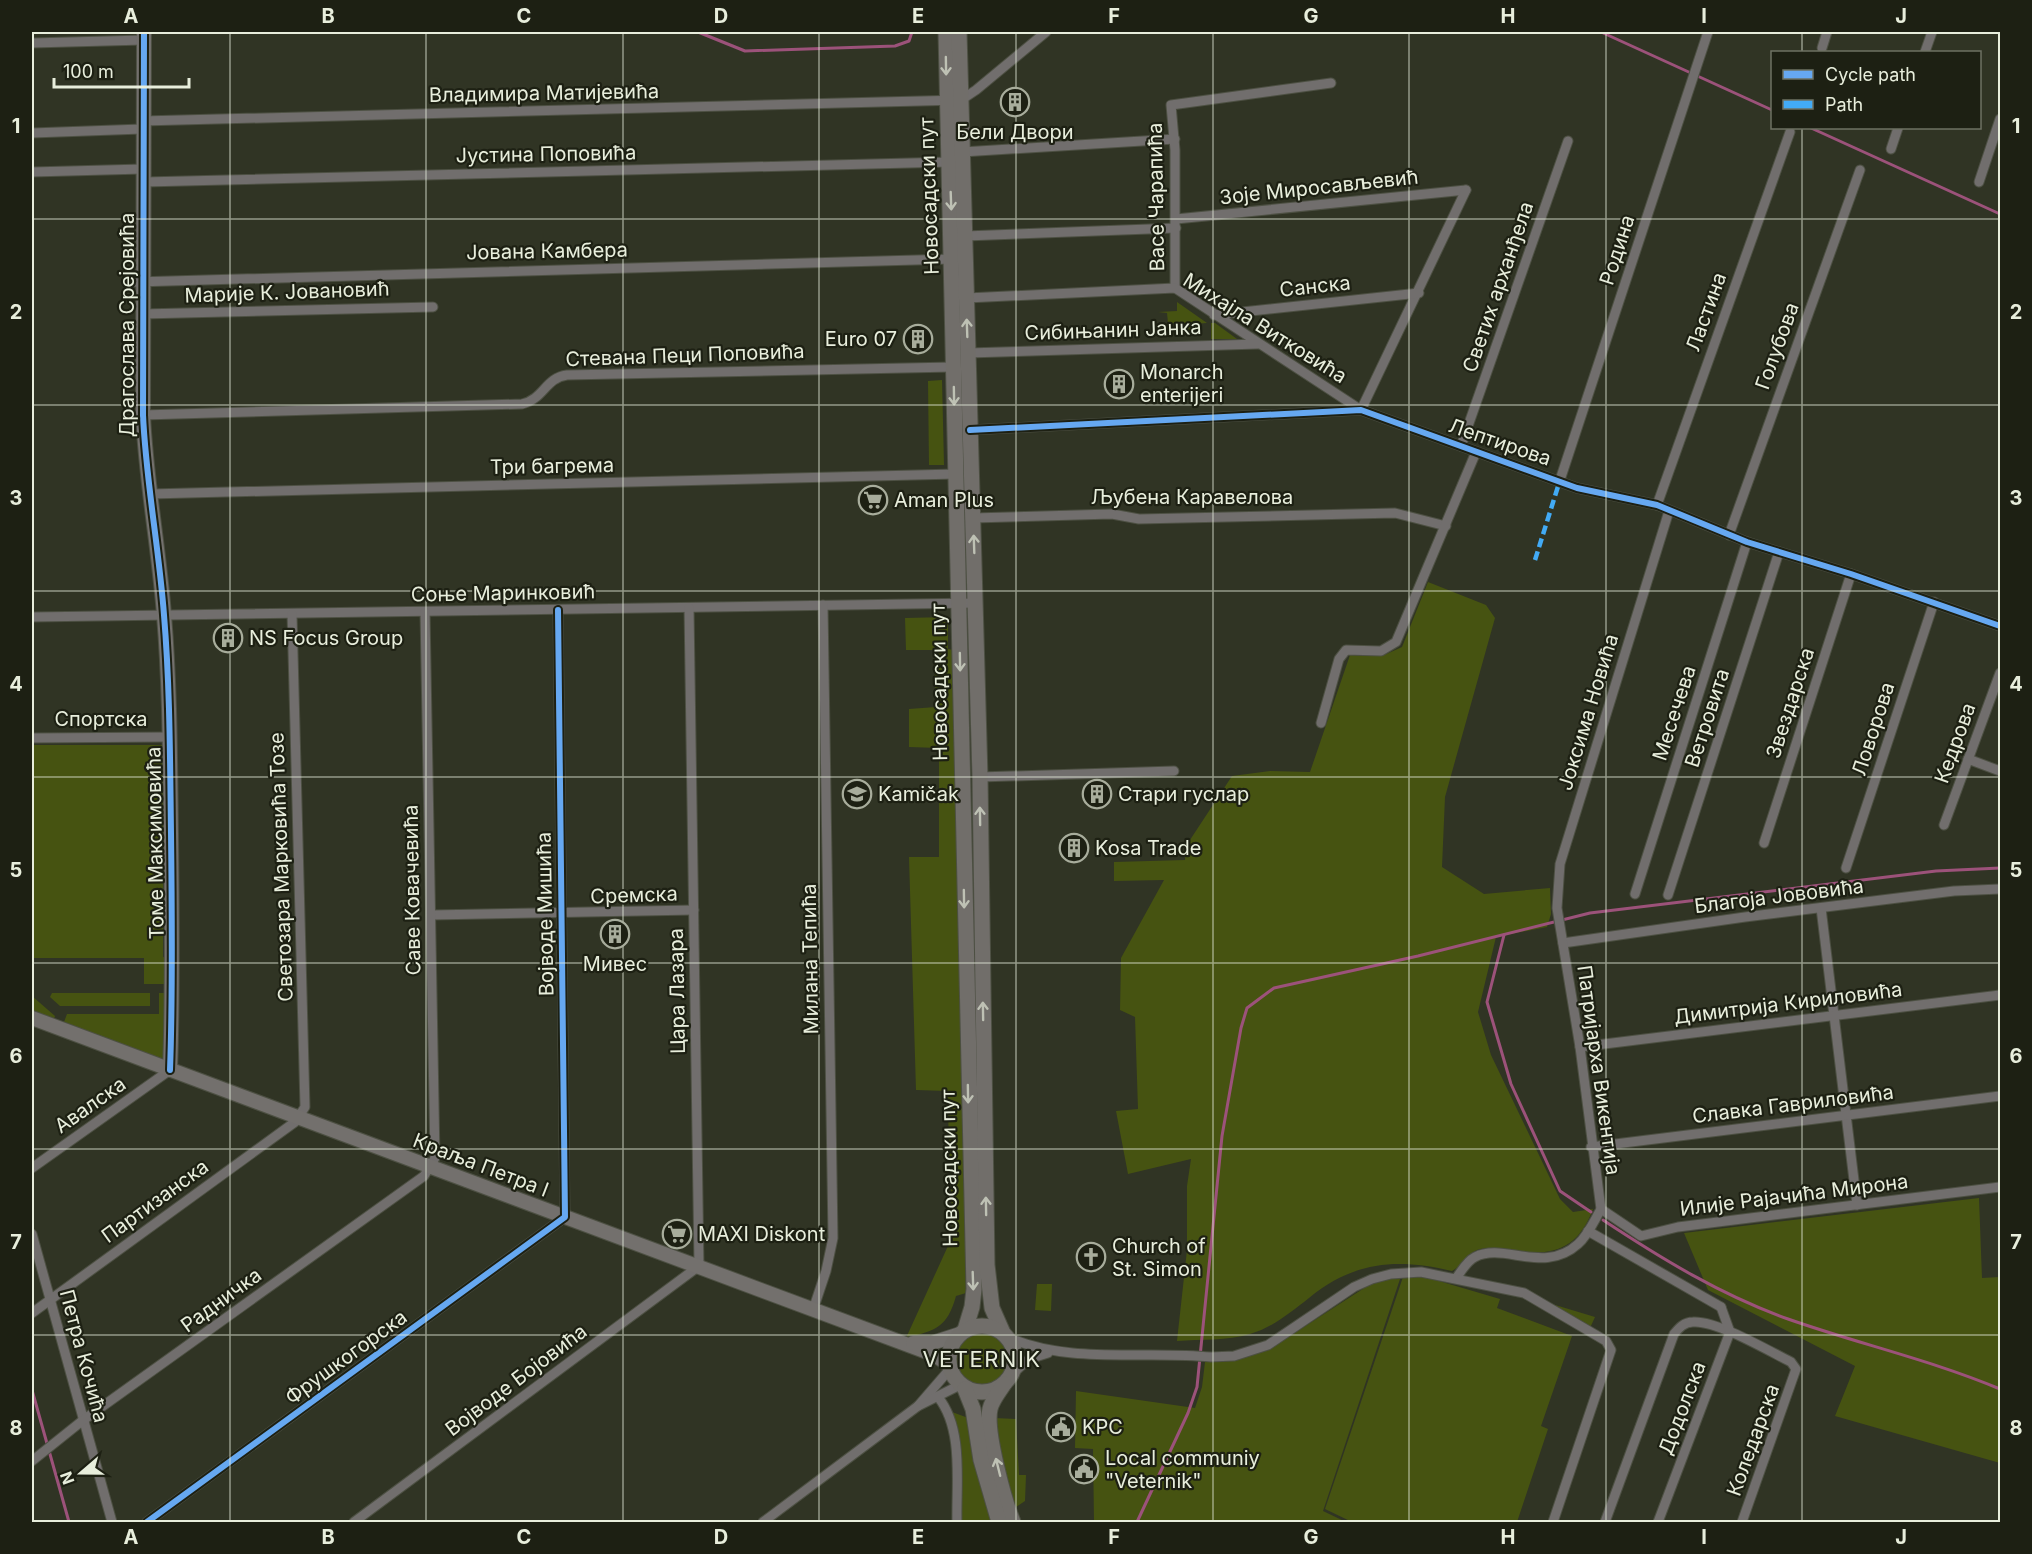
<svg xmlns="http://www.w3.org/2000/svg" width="2032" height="1554" font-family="Inter,sans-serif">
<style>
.green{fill:#465311}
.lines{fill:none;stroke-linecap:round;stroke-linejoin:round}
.stream{stroke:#9c527a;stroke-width:3}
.street-casing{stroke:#4d5043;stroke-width:11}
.secondary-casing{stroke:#4d5043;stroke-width:16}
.primary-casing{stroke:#4d5043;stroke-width:17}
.street{stroke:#716e6d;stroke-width:9}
.secondary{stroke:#73706d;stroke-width:14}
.primary{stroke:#716e6a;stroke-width:15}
.quiet{stroke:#42abf6;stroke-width:4.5;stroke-dasharray:9 4.5;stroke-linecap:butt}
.cycleway-casing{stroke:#1d2013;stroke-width:10}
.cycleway{stroke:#66a8f1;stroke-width:6}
.oneway{stroke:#bec1b4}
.grid{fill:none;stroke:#e8eedc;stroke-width:1.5;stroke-opacity:0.55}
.labels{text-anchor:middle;stroke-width:4.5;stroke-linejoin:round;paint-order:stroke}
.street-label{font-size:20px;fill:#e8eedc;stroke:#1d2013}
.poi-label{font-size:20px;fill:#e8eedc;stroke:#1d2013;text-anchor:start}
.quarter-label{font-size:22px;letter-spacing:1.5px;fill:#e8eedc;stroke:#1d2013}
.neatline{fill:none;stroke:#e8eedc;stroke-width:2}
.grid-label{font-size:20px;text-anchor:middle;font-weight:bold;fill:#e8eedc}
</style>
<rect width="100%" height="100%" fill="#303424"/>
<g class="green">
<path d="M1177 302 1207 323 1193 324V330H1187L1186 323H1168L1167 313 1158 312 1177 311Z"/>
<path d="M1211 323H1215L1237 339H1211Z"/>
<path d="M942 380 944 465H929L928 381Z"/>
<path d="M1428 582 1486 605 1495 618 1445 797 1442 867 1484 894 1550 888 1551 914 1547 927 1496 937 1478 1012 1491 1055 1560 1199 1573 1212 1593 1209C1578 1249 1554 1256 1515 1251 1503 1249 1489 1246 1477 1250 1467 1254 1462 1266 1452 1271 1397 1258 1354 1261 1309 1298 1291 1312 1272 1328 1250 1334 1227 1341 1201 1339 1177 1341L1187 1250V1186L1191 1159 1128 1174 1116 1111 1138 1109 1135 1017 1120 1010 1121 958 1164 880 1114 881V862L1185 860 1186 846 1232 776 1270 771 1310 772 1350 655 1382 656 1402 647Z"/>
<path d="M948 617V649L953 650 966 1293 956 1296C947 1328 936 1330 906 1338L953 1235 947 1091 916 1090 909 857H939V748L909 747V709L936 707 934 650H906L905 618Z"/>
<path d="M32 745H163V957L168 958V984H144V958H32Z"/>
<path d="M52 993H150V1006H60L50 997Z"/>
<path d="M159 993H168L165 1061 64 1022 67 1014H159Z"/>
<path d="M32 996 55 1016 54 1019 32 1011Z"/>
<path d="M1979 1198 1982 1278 2000 1277V1463L1835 1416 1855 1366 1708 1290 1684 1233Z"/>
<path d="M1405 1271 1500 1299 1497 1308 1572 1336 1541 1426 1548 1429 1517 1522H1352L1325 1509Z"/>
<path d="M1401 1276 1323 1511 1346 1522H1094L1093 1449 1075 1448 1076 1391 1195 1408 1202 1387 1205 1362 1249 1356 1273 1347 1372 1283Z"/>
<path d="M1037 1284H1052L1051 1311 1035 1310Z"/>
<path d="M1542 1301 1595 1317 1590 1328Z"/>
<circle cx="982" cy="1359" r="26"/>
<path d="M952 1412 971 1419 994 1522H961L960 1443Z"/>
<path d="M994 1418 1016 1419 1019 1475H1026L1025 1501 1013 1509 1003 1469Z"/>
</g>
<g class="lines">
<g class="stream">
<path d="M698 32 745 51 895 46 909 41 912 32"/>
<path d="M1601 32 1772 110"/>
<path d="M1811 128 2000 214"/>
<path d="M1504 935 1487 1002 1511 1084 1560 1191 1591 1212"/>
<path d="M1603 1220C1662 1259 1721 1295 1788 1319 1859 1344 1931 1360 2000 1389"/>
<path d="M32 1390 69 1522"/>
<path d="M1137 1522 1188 1413 1197 1387 1222 1136 1241 1028 1247 1008 1274 988 1418 956 1590 913 1936 871 2000 868"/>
</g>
<g class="street-casing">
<g id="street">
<path d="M32 43 144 40"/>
<path d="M1822 48 1827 32"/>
<path d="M1925 52 1932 32"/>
<path d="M142 121 961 100 976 90 1046 32"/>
<path d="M32 133 142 129"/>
<path d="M1891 149 1898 128"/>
<path d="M962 152 1175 139"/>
<path d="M32 172 143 169"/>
<path d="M144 182 950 162"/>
<path d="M1979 182 2000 119"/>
<path d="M1176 219 1466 190"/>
<path d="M965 236 1176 228"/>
<path d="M135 282 952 259"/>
<path d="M1175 288V150L1171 105 1331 83"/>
<path d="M967 298 1175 288 1361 410 1466 190"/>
<path d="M142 314 433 307"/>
<path d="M1214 315 1419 293"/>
<path d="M968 353 1258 344"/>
<path d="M143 415 522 404C544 399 545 378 567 375L953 367"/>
<path d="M970 430 1361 410 1577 488 1657 505 1747 542 1851 574 2000 626"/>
<path d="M1461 446 1568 141"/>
<path d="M1560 480 1708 32"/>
<path d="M150 494 956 474"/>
<path d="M1657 505 1790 132"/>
<path d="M973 518 1112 514 1139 519 1395 513 1446 526"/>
<path d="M1729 535 1860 170"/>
<path d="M32 617 976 603"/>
<path d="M1321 723 1339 659 1346 650 1381 651 1396 642 1476 452"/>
<path d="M32 738 170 737"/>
<path d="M1968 759 2000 771"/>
<path d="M980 777 1174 771"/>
<path d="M1944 825 2000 673"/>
<path d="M1764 843 1851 574"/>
<path d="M1846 868 1934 602"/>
<path d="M1635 894 1747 542"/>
<path d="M1668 895 1779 552"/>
<path d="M1821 908 1857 1205"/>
<path d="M431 915 694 910"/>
<path d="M1563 943 1745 917 1954 891 2000 889"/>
<path d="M1580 1047 2000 995"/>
<path d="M1591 1147 2000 1096"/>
<path d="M32 1168 170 1070"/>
<path d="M1601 1209 1641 1236 1678 1227 2000 1187"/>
<path d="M1588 1231 1721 1307"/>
<path d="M32 1234 112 1522"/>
<path d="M1457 1277C1462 1270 1467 1261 1475 1257 1504 1242 1544 1275 1578 1244 1588 1235 1594 1221 1601 1209L1580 1047 1557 908 1560 864 1669 511"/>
<path d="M813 1310 826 1271 833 1238 823 605"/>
<path d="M32 1313 295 1122 305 1107 292 614"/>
<path d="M1007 1337C1070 1365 1144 1350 1211 1357L1234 1356 1268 1345 1354 1287 1372 1279 1391 1274 1421 1272 1524 1293 1606 1341 1611 1350 1553 1522"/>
<path d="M1011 1375 1029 1359 1048 1353"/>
<path d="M938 1397C964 1429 956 1483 957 1522"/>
<path d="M918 1406 950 1369"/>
<path d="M32 1461 82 1421 424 1176 435 1158 425 612"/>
<path d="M147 1522 565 1217 558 610"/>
<path d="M354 1522 699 1266 689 608"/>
<path d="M763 1522 918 1406 960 1385"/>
<path d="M1605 1522 1674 1334C1679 1328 1684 1322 1693 1322 1716 1320 1769 1351 1791 1362L1796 1369 1742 1522"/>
<path d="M1658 1522 1730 1332 1721 1307"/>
</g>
</g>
<g class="secondary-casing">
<g id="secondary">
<path d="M144 32 143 415C146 482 159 548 164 615 170 687 170 760 171 833 172 912 173 991 170 1070"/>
<path d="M32 1018 935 1355 949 1365"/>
<path d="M913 1343H932L960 1334"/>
</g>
</g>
<g class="primary-casing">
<g id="primary">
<path d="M946 32 974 1289 972 1307 965 1330"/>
<path d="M959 32 980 777 987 1265 992 1308 1003 1333"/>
<circle cx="982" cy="1359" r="33"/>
<path d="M1004 1384C999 1392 992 1400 990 1409 985 1430 1004 1500 1013 1522"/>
<path d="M965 1389 973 1409 981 1460 999 1522"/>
</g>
</g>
<use href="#street" class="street"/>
<use href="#secondary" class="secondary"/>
<use href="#primary" class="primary"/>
<path class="quiet" d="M1535 560 1560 480"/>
<g class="cycleway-casing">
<g id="cycleway">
<path d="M144 32 143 415C146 482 159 548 164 615 170 687 170 760 171 833 172 912 173 991 170 1070"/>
<path d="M970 430 1361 410 1577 488 1657 505 1747 542 1851 574 2000 626"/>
<path d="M147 1522 565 1217 558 610"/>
</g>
</g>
<use href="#cycleway" class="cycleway"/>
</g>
<defs><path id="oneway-shaft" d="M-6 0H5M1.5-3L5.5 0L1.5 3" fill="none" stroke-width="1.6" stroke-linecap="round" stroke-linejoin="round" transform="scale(1.5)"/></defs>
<g class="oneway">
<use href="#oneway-shaft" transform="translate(946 66) rotate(89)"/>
<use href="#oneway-shaft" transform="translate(951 201) rotate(88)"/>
<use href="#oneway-shaft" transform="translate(967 328) rotate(-92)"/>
<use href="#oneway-shaft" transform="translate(954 396) rotate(89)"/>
<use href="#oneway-shaft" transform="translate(974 544) rotate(-92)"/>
<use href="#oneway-shaft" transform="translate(960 662) rotate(89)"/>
<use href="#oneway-shaft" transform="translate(980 816) rotate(-91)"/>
<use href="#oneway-shaft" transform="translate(964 899) rotate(89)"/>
<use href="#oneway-shaft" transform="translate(983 1011) rotate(-91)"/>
<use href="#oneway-shaft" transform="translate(968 1094) rotate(89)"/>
<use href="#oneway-shaft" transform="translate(986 1206) rotate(-91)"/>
<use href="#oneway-shaft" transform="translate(973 1281) rotate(88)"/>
<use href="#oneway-shaft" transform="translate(998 1467) rotate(-104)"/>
</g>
<path class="grid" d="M230 32V1522M426 32V1522M623 32V1522M819 32V1522M1016 32V1522M1213 32V1522M1409 32V1522M1606 32V1522M1802 32V52M1802 128V1522M32 219H2000M32 405H2000M32 591H2000M32 777H2000M32 963H2000M32 1149H2000M32 1335H2000"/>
<defs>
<g id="building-ring" transform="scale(1.5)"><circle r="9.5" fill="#1d2013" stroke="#a8ad9c" stroke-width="1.5"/><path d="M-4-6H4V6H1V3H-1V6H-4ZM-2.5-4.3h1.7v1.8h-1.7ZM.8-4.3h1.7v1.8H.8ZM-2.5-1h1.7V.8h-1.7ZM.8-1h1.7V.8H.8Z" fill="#a8ad9c"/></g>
<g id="supermarket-ring" transform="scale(1.5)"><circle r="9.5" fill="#1d2013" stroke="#a8ad9c" stroke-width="1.5"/><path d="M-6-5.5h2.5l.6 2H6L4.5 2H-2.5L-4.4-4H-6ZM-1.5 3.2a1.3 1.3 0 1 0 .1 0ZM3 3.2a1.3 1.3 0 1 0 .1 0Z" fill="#a8ad9c"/></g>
<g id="school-ring" transform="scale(1.5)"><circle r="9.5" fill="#1d2013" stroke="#a8ad9c" stroke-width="1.5"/><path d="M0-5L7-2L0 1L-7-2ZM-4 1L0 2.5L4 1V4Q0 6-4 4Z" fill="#a8ad9c"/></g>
<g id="church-ring" transform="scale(1.5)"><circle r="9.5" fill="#1d2013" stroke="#a8ad9c" stroke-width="1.5"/><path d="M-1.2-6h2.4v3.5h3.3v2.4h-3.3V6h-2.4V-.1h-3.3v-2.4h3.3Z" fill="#a8ad9c"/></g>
<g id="civic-ring" transform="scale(1.5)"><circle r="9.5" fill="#1d2013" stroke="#a8ad9c" stroke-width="1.5"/><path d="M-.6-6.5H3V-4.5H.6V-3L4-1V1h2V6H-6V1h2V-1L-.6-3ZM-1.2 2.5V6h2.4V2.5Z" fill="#a8ad9c"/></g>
</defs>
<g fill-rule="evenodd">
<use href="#building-ring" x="1015" y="102"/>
<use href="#building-ring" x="918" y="339"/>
<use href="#building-ring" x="1119" y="384"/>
<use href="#supermarket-ring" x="873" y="500"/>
<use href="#building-ring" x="228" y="638"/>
<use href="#school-ring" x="857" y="794"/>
<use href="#building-ring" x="1097" y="794"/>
<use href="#building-ring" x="1074" y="848"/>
<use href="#building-ring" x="615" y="934"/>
<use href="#supermarket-ring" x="677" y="1234"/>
<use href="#church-ring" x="1091" y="1257"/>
<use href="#civic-ring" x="1061" y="1427"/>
<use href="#civic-ring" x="1084" y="1469"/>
</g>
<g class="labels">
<g class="street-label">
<text transform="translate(544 93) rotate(-1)" y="7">Владимира Матијевића</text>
<text transform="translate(546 154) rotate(-1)" y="7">Јустина Поповића</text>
<text transform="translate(1319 187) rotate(-6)" y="7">Зоје Миросављевић</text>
<text transform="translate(929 196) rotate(-92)" y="7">Новосадски пут</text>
<text transform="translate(1156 197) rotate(-91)" y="7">Васе Чарапића</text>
<text transform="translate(1617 250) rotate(-72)" y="7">Родина</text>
<text transform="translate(547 251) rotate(-1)" y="7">Јована Камбера</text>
<text transform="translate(1315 286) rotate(-6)" y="7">Санска</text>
<text transform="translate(1498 287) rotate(-71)" y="7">Светих арханђела</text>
<text transform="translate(287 292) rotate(-2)" y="7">Марије К. Јовановић</text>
<text transform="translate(1706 312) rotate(-70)" y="7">Ластина</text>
<text transform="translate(127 325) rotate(-90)" y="7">Драгослава Срејовића</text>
<text transform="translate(1265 328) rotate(32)" y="7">Михајла Витковића</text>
<text transform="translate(1113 330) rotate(-2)" y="7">Сибињанин Јанка</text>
<text transform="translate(1777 346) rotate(-70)" y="7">Голубова</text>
<text transform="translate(685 355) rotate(-2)" y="7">Стевана Пеци Поповића</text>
<text transform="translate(1500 442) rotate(19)" y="7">Лептирова</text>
<text transform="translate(552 466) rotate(-1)" y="7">Три багрема</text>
<text x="1192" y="504">Љубена Каравелова</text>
<text transform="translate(503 593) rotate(-1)" y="7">Соње Маринковић</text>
<text transform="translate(939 682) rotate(-91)" y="7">Новосадски пут</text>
<text transform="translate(1790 703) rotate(-72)" y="7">Звездарска</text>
<text transform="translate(1588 712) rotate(-73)" y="7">Јоксима Новића</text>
<text transform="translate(1674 713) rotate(-72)" y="7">Месечева</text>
<text transform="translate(1707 718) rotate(-72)" y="7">Ветровита</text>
<text x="101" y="726">Спортска</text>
<text transform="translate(1873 729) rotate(-72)" y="7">Ловорова</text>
<text transform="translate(1955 743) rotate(-70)" y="7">Кедрова</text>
<text transform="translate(155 843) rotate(-91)" y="7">Томе Максимовића</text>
<text transform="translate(281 867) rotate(-92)" y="7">Светозара Марковића Тозе</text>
<text transform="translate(412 890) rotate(-91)" y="7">Саве Ковачевића</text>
<text transform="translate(634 895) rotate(-2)" y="7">Сремска</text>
<text transform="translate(1779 896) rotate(-7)" y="7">Благоја Јововића</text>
<text transform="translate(545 914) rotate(-91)" y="7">Војводе Мишића</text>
<text transform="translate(810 959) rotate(-91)" y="7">Милана Тепића</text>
<text transform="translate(677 991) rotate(-91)" y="7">Цара Лазара</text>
<text transform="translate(1788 1003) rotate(-7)" y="7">Димитрија Кириловића</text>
<text transform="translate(1599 1070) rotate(82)" y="7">Патријарха Викентија</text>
<text transform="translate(1793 1104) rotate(-7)" y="7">Славка Гавриловића</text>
<text transform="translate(90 1105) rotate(-35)" y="7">Авалска</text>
<text transform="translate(481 1165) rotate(21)" y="7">Краља Петра I</text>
<text transform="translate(949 1168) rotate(-91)" y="7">Новосадски пут</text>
<text transform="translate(1794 1195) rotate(-7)" y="7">Илије Рајачића Мирона</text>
<text transform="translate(155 1201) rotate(-36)" y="7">Партизанска</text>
<text transform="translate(221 1300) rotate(-36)" y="7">Радничка</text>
<text transform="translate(84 1356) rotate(75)" y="7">Петра Кочића</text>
<text transform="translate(346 1357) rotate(-36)" y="7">Фрушкогорска</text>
<text transform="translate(516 1380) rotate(-37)" y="7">Војводе Бојовића</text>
<text transform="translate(1682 1408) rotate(-69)" y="7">Додолска</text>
<text transform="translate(1753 1440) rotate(-70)" y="7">Коледарска</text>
</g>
<g class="poi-label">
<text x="1015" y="139" text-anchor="middle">Бели Двори</text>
<text x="897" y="346" text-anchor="end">Euro 07</text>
<text x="1140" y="379">Monarch<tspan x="1140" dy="23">enterijeri</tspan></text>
<text x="894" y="507">Aman Plus</text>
<text x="249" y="645">NS Focus Group</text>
<text x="878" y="801">Kamičak</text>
<text x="1118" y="801">Стари гуслар</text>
<text x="1095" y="855">Kosa Trade</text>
<text x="615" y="971" text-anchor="middle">Мивес</text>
<text x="698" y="1241">MAXI Diskont</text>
<text x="1112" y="1253">Church of<tspan x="1112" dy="23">St. Simon</tspan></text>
<text x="1082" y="1434">KPC</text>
<text x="1105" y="1465">Local communiy<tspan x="1105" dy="23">"Veternik"</tspan></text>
</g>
<g class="quarter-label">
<text x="982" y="1367">VETERNIK</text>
</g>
</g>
<rect width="2032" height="1554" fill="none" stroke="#1d2013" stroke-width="66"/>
<rect x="1771" y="51" width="210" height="78" fill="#1d2013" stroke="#6e7263" stroke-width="1.5"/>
<rect x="1783" y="70" width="30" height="9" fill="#66a8f1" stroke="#6e7263" stroke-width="1.5"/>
<text x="1825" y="81" font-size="18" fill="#e8eedc">Cycle path</text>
<rect x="1783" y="100" width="30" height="9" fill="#42abf6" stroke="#6e7263" stroke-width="1.5"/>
<text x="1825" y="111" font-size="18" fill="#e8eedc">Path</text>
<g transform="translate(81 1473) rotate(250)" stroke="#1d2013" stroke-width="4.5" paint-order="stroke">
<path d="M0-4.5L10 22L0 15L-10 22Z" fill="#e8eedc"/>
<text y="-9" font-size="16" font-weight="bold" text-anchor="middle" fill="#e8eedc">N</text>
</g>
<path d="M54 78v9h135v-9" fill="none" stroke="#e8eedc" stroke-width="3"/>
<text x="63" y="78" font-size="18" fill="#e8eedc" stroke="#1d2013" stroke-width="4.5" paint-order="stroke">100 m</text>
<rect x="33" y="33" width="1966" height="1488" class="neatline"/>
<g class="grid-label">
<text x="131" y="23">A</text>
<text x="328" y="23">B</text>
<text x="524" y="23">C</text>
<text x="721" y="23">D</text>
<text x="918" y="23">E</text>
<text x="1114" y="23">F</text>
<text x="1311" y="23">G</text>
<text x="1508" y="23">H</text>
<text x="1704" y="23">I</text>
<text x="1901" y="23">J</text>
<text x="16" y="133">1</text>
<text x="2016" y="133">1</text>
<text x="16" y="319">2</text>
<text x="2016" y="319">2</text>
<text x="16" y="505">3</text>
<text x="2016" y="505">3</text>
<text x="16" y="691">4</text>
<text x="2016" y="691">4</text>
<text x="16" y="877">5</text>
<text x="2016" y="877">5</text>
<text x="16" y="1063">6</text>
<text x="2016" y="1063">6</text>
<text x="16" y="1249">7</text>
<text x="2016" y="1249">7</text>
<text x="16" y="1435">8</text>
<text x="2016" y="1435">8</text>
<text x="131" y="1544">A</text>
<text x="328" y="1544">B</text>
<text x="524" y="1544">C</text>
<text x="721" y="1544">D</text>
<text x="918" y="1544">E</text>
<text x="1114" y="1544">F</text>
<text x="1311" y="1544">G</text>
<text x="1508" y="1544">H</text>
<text x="1704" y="1544">I</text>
<text x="1901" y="1544">J</text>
</g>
</svg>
